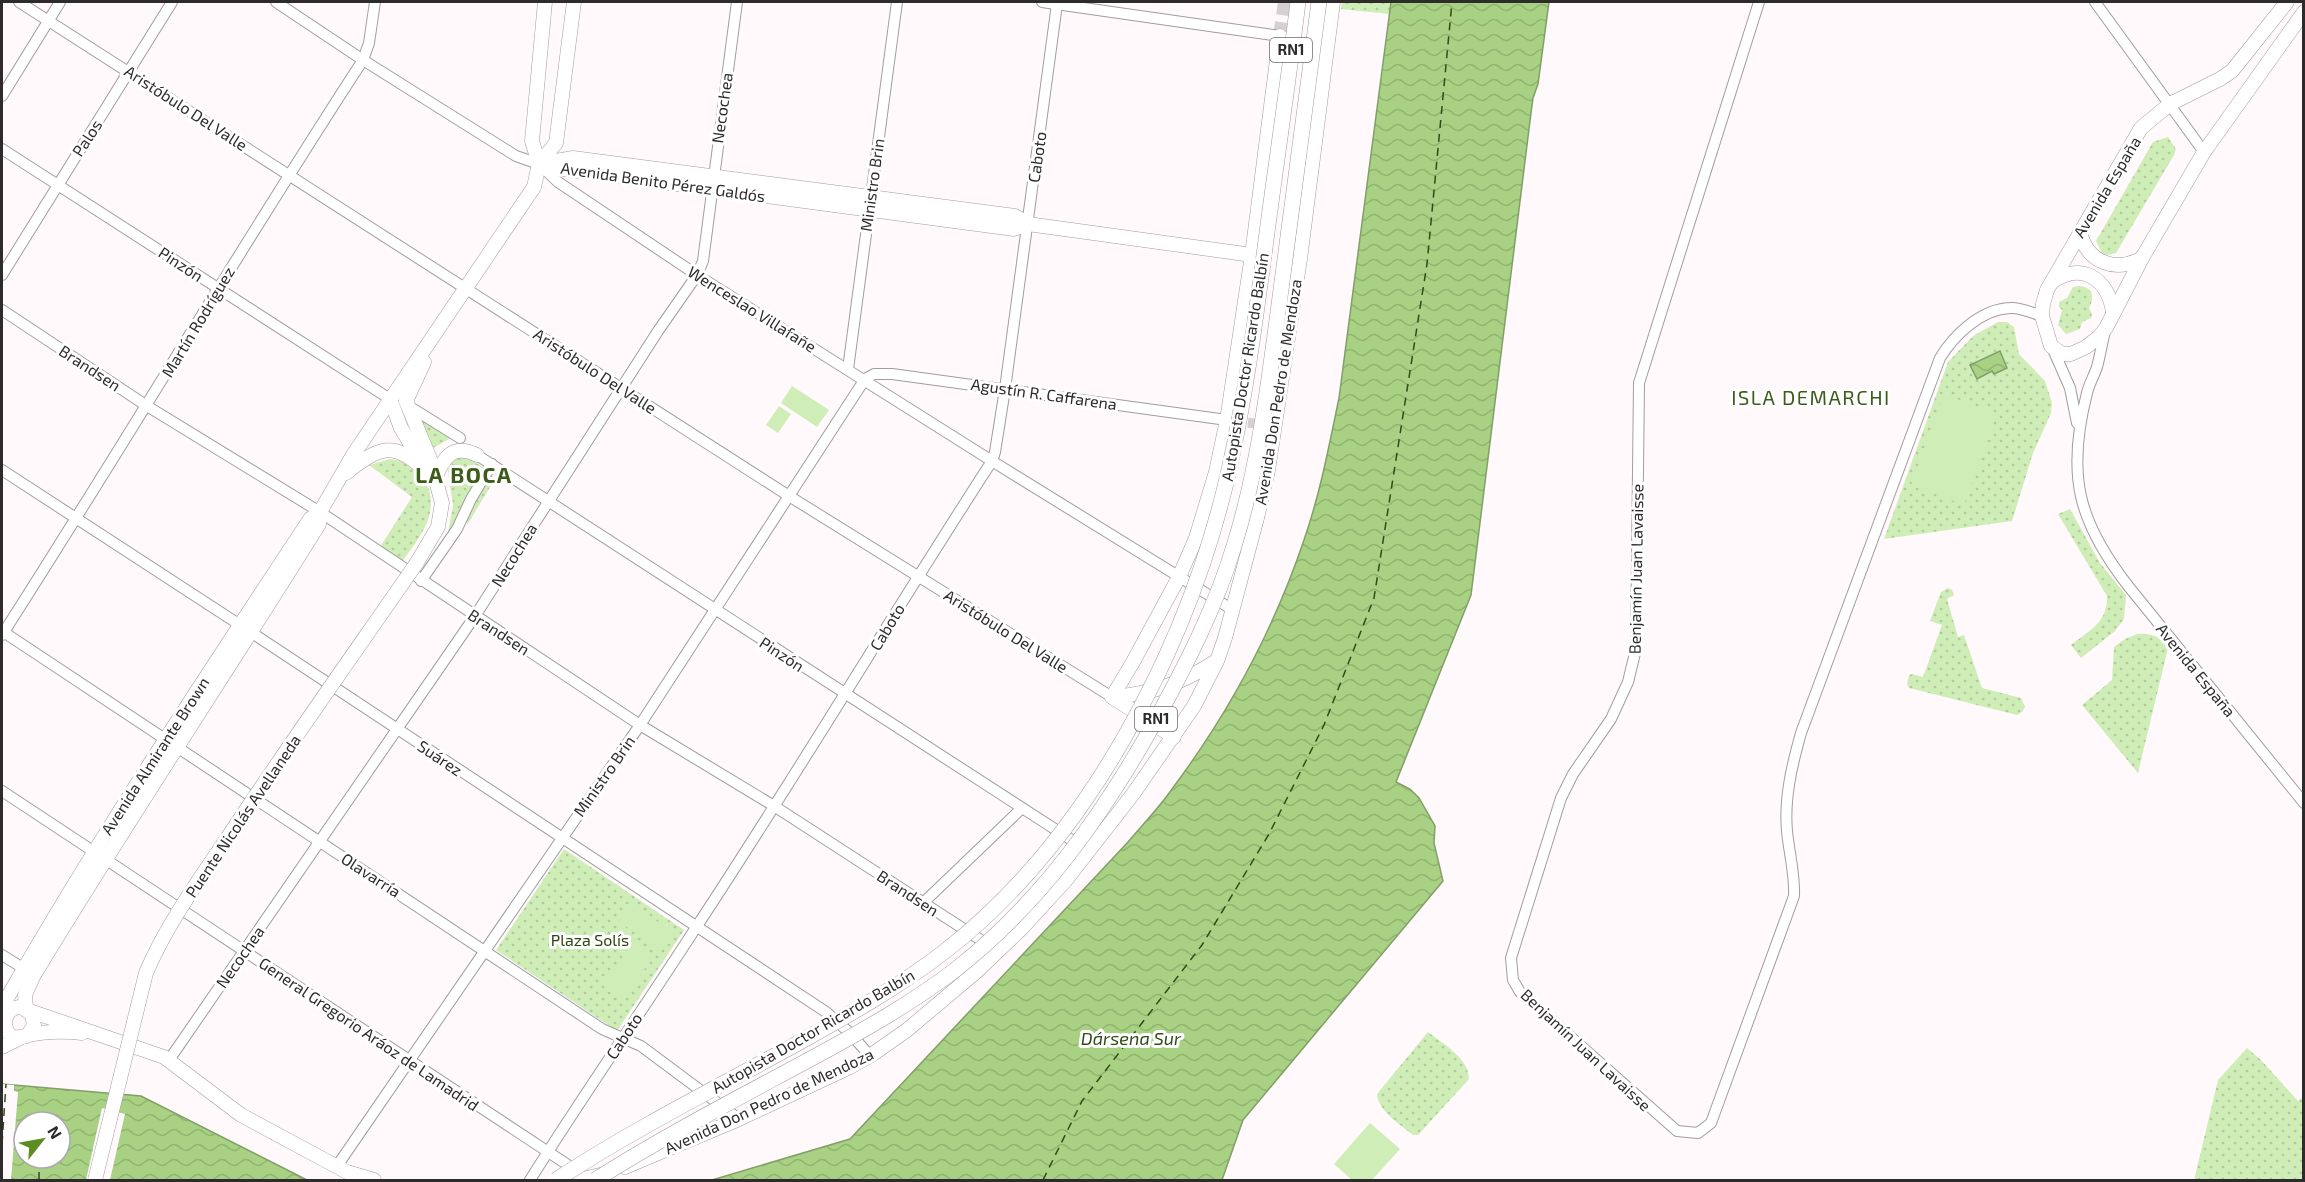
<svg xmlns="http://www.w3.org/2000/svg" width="2305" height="1182" font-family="'Exo 2',sans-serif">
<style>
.grass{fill:url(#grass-dots)}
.pitch{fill:#cfedb7}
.water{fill:url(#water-waves);stroke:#839f69;stroke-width:1.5;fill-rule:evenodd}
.pier{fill:#fff9fb}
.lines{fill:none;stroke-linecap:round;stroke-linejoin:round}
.ferry{stroke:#324b16;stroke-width:1.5;stroke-dasharray:8 6;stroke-linecap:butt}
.minor-tunnel{stroke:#d5d0d2;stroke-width:10;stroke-dasharray:10 5;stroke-linecap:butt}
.major-tunnel{stroke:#d5d0d2;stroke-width:14;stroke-dasharray:14 7;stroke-linecap:butt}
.minor-casing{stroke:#a29c9f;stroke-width:12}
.major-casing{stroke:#a29c9f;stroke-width:15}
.minor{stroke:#fff;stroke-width:10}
.major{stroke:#fff;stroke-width:14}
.major-bridge-casing{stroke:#a29c9f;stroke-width:15;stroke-linecap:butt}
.highway-bridge-casing{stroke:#a29c9f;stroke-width:16;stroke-linecap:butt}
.major-bridge{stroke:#fff;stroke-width:14}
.highway-bridge{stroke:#fff;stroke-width:15}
.labels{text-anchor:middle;stroke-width:6;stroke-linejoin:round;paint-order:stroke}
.shield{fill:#fff;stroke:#6d6b6b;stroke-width:1.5}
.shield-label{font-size:15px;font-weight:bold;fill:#2e2b2c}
.street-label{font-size:16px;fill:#2e2b2c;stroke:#fff}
.park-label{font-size:16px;fill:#2d460f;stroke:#fff}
.water-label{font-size:18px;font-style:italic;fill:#324b16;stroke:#fff}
.quarter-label{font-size:20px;letter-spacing:1.5px;fill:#3d5c1a;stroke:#fff}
.district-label{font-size:22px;font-weight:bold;letter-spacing:1.5px;fill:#3d5c1a;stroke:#fff}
</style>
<defs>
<pattern id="grass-dots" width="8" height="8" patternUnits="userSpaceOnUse" patternTransform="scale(1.5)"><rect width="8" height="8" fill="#cfedb7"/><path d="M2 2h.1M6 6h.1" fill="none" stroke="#b2cb9e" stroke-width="1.8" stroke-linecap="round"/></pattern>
<pattern id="water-waves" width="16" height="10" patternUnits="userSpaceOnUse" patternTransform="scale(1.5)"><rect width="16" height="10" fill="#a8d183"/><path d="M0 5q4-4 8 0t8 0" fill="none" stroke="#91b471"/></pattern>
</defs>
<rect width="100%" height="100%" fill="#fff9fb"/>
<g class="grass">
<path d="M1342 2H1391L1389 14 1341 9Z"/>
<path d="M2168 137 2176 149 2174 155 2116 253 2107 255 2102 253 2096 241 2153 142Z"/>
<path d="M2079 286C2093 287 2095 297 2089 308L2092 314 2091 318 2082 322 2080 329 2066 334 2058 325 2062 310 2059 307V302L2067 298 2073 287Z"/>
<path d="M1998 322H2007L2014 327 2019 354 2045 381 2052 403 2051 413 2033 453 2012 521 1884 539 1948 362 1973 336Z"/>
<path d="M416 416 456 439H449L433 448Z"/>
<path d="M465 455 483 467 448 533 453 505 447 465 451 460Z"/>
<path d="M390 459C402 460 409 465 419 473 423 477 424 480 427 485 440 514 418 540 401 563L380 547 412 497 369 465Z"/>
<path d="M491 475 495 479 467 525V518Z"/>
<path d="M2070 509 2100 563 2126 595 2124 619 2115 631 2081 658 2071 645C2090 630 2108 622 2107 596L2058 514Z"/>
<path d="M1948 588 1952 590 1954 595 1947 599 1958 637 1964 635 1982 688 2021 698 2025 707 2022 712 2017 715 1909 688 1907 684 1909 675 1912 674 1923 677 1942 625 1930 621 1941 592Z"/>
<path d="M2137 634C2152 633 2159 636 2168 648L2138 773 2082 705 2112 680 2114 647 2125 639Z"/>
<path d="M564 849 684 930 617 1031 496 950Z"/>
<path d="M1428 1032C1443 1044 1469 1058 1469 1079L1418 1135H1413C1401 1125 1378 1111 1377 1094Z"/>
<path d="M2247 1048 2261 1060 2298 1101 2303 1097V1180H2194L2218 1080Z"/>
</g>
<g class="pitch">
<path d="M792 386 829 410 817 427 781 403Z"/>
<path d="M1944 394 1997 414 1964 505 1911 485Z"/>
<path d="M779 406 791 414 778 433 766 425Z"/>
<path d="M631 904 672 931 660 949 619 922Z"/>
<path d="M633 941 654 955 625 998 604 983Z"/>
<path d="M1370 1123 1400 1149 1372 1180H1352L1334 1164Z"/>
</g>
<g class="water">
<path d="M1391 2H1549L1538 84 1533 98 1531 113 1471 595 1396 782 1410 789 1419 798 1435 826 1434 843 1443 881 1243 1120 1222 1180H712L850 1139 1128 842C1143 824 1159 808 1172 789 1228 714 1274 629 1304 540 1320 494 1329 446 1339 398Z"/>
<path d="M2000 351 2007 368 1994 374 1992 371 1977 379 1970 365Z"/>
<path d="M2 1084 141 1096 307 1180H2ZM24 1122H60V1158H24Z"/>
</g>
<g class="pier">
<path d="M2 1084 14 1085V1091L18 1092 11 1180H2Z"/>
<path d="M102 1108 125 1114 110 1180H86Z"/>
</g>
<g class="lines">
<g class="ferry">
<path d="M40 1122V1110"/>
<path d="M2 1144 6 1084"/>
<path d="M39 1180V1158"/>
<path d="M1043 1180 1082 1101 1202 945 1269 834 1324 725 1374 598 1427 264 1452 2"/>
</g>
<path class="minor-tunnel" d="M1233 421 1268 425"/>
<path class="major-tunnel" d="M1280 36 1285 2"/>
<g class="minor-casing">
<g id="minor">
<path d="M19 2 789 496 1112 697"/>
<path d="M276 2 363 60 516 156 539 164 558 182 697 275 992 461 1233 610"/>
<path d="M1042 2 1280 36"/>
<path d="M1759 2 1639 383 1636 649 1628 682 1611 719 1573 774 1561 798 1511 958 1513 980 1520 992 1677 1131 1698 1133 1711 1123 1794 896C1795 873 1789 853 1787 831 1784 798 1792 765 1801 733L1940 358C1954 335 1981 309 2010 308 2020 307 2032 313 2042 316"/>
<path d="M2095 2 2204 152"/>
<path d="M2 96 60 2"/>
<path d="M2 149 390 399"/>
<path d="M2 275 172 2"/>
<path d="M2 310 147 406 320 512 640 725 774 806 990 946"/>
<path d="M2105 331C2102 343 2100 356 2097 367 2094 376 2089 384 2087 393 2066 475 2078 522 2129 587L2304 803"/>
<path d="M2052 347 2070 388 2077 423"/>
<path d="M848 369 897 2"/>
<path d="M407 405 460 438"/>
<path d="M477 455 1081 846"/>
<path d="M2 470 240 625 826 1012 850 1033 870 1056"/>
<path d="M421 581 457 529 471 499 492 464"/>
<path d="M2 631 602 1029 641 1046 739 1119"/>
<path d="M2 635C124 445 239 250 363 60L369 43 375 2"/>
<path d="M2 791 577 1171"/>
<path d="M923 903 1021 809"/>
<path d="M2 955 31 973"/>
<path d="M169 1060 475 616 658 331 697 275 703 261 737 2"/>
<path d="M337 1166 640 725 865 379 874 374H892L1227 420"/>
<path d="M530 1180C584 1094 642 1011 697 926 798 773 892 615 992 461L995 452 1005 389 1057 4"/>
</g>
</g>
<g class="major-casing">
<g id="major">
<path d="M2287 2 2232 71 2220 79 2170 104 2141 128 2047 290 2043 304 2042 316 2051 346 2062 354H2071L2086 347 2099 337 2106 328 2142 258 2204 152 2304 12"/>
<path d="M539 164 573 158 1015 216 1028 224 1252 255"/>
<path d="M539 164 532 141 545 2"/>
<path d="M544 165 563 169 1014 229 1028 224"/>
<path d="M2080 232C2087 263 2116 273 2142 258"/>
<path d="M2052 282C2082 261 2108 279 2113 312"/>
<path d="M390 399 401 428 421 461"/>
<path d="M346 473C388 439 398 445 435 479"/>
<path d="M435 479C443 458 452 443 477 455"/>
<path d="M416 564 438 527 442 503 430 459 406 401 424 362"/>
<path d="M1112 697 1133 662 1179 577 1196 538 1216 472 1227 420 1252 255 1280 36"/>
<path d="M1112 697C1151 694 1183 683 1216 661"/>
<path d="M1112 697 1174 737"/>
<path d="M2 1007C97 840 204 680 310 519L320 512"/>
<path d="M26 1009 25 995 34 975C126 823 225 675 319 524L320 512 353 455 534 187 539 164 556 143 574 2"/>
<path d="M30 1011 164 1057 241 1115 347 1172 374 1180"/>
<path d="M27 1036 34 1026 32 1014 21 1007C5 1007 0 1026 11 1036 17 1039 23 1037 29 1035 47 1031 64 1031 82 1033"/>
<path d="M2 1047 20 1038"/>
<path d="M625 1167 739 1119 848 1068 870 1056 907 1030 976 972 1022 928 1066 880 1133 794 1194 706 1217 661 1225 638 1257 518 1268 470 1300 259 1333 2"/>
<path d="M579 1180 604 1174"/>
</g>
</g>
<use href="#minor" class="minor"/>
<use href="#major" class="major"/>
<g class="major-bridge-casing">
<path id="major-bridge" d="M95 1180 146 973C168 921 203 875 234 828 293 739 355 652 416 564"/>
</g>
<g class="highway-bridge-casing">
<g id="highway-bridge">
<path d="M556 1180C631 1131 712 1090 791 1047 843 1018 896 989 944 952 1088 841 1189 646 1229 470 1247 389 1257 307 1268 225 1278 150 1289 76 1298 2"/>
<path d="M595 1180C666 1135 742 1096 816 1056 864 1030 912 1003 955 970 1043 901 1105 812 1158 716 1188 661 1216 606 1234 546 1259 466 1269 380 1280 297 1293 199 1306 100 1319 2"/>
</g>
</g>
<use href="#major-bridge" class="major-bridge"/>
<use href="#highway-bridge" class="highway-bridge"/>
</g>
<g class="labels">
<g class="shield">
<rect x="1270" y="38" width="42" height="24" rx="4.5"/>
<rect x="1135" y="707" width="42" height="24" rx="4.5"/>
</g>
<g class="shield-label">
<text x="1291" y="55">RN1</text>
<text x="1156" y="724">RN1</text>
</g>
<g class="street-label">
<text transform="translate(186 108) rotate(33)" y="6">Aristóbulo Del Valle</text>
<text transform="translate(722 108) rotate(-82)" y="6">Necochea</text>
<text transform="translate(87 138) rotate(-57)" y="6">Palos</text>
<text transform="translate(1037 157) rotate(-82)" y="6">Caboto</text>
<text transform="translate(663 182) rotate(8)" y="6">Avenida Benito Pérez Galdós</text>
<text transform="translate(872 185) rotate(-82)" y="6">Ministro Brin</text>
<text transform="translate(2107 187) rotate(-59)" y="6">Avenida España</text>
<text transform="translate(181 264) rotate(33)" y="6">Pinzón</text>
<text transform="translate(752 309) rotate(32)" y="6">Wenceslao Villafañe</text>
<text transform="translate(198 322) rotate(-59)" y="6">Martín Rodríguez</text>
<text transform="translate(1245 367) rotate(-81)" y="6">Autopista Doctor Ricardo Balbín</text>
<text transform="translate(90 368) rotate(33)" y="6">Brandsen</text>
<text transform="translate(595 371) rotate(33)" y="6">Aristóbulo Del Valle</text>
<text transform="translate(1278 392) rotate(-81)" y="6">Avenida Don Pedro de Mendoza</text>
<text transform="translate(1044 394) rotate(8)" y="6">Agustín R. Caffarena</text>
<text transform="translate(514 555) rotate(-58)" y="6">Necochea</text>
<text transform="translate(1636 569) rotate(-89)" y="6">Benjamín Juan Lavaisse</text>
<text transform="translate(887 627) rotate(-59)" y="6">Caboto</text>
<text transform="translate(1006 631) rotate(32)" y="6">Aristóbulo Del Valle</text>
<text transform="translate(499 632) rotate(33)" y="6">Brandsen</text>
<text transform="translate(782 654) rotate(33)" y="6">Pinzón</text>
<text transform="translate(2196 670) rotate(51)" y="6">Avenida España</text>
<text transform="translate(155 756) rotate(-57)" y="6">Avenida Almirante Brown</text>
<text transform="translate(440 758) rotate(34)" y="6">Suárez</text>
<text transform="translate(604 776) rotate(-55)" y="6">Ministro Brin</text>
<text transform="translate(243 816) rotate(-56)" y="6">Puente Nicolás Avellaneda</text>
<text transform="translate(371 875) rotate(33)" y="6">Olavarría</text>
<text transform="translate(908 893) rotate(33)" y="6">Brandsen</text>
<text transform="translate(240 957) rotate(-55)" y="6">Necochea</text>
<text transform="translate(813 1031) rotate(-30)" y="6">Autopista Doctor Ricardo Balbín</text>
<text transform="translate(369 1034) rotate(34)" y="6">General Gregorio Aráoz de Lamadrid</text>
<text transform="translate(624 1036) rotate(-57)" y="6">Caboto</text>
<text transform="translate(1586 1050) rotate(43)" y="6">Benjamín Juan Lavaisse</text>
<text transform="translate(769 1101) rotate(-25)" y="6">Avenida Don Pedro de Mendoza</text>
</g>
<g class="park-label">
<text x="590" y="946">Plaza Solís</text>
</g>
<g class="water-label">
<text x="1131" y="1045">Dársena Sur</text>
</g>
<g class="quarter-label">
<text x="1811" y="405">ISLA DEMARCHI</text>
</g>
<g class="district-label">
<text x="464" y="483">LA BOCA</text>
</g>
</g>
<rect width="2305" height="1182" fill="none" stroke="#2e2b2c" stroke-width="6"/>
<g transform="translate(42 1140) rotate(59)"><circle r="28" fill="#ffffff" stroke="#abaaab" stroke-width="1.5"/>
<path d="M0-4.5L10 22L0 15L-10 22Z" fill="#5d8d22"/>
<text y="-9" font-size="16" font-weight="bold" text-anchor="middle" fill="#2e2b2c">N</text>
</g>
</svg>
